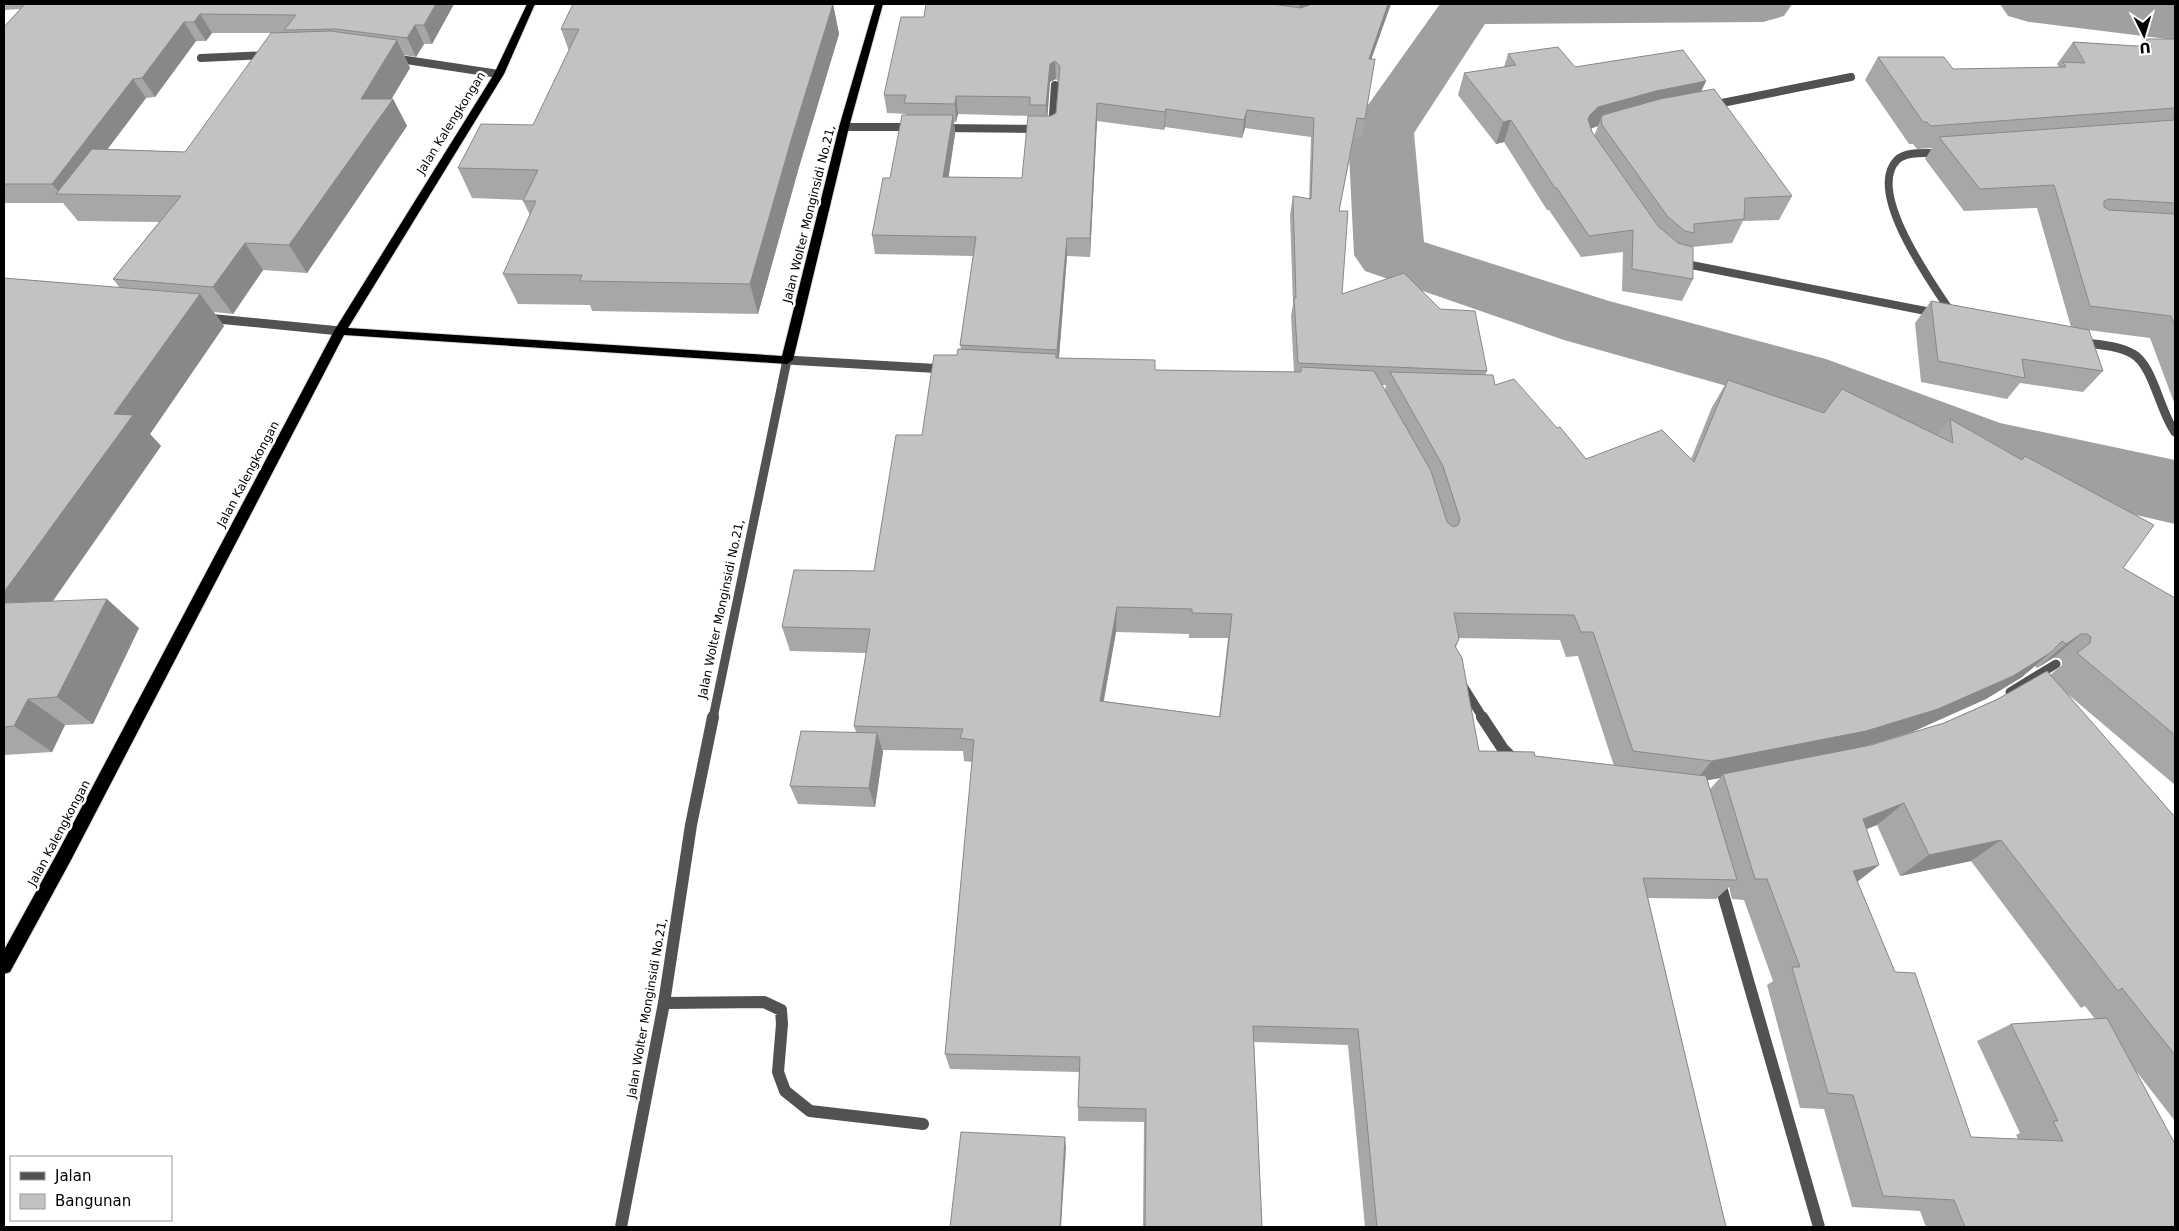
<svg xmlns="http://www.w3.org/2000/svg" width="2179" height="1231" font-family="'DejaVu Sans',sans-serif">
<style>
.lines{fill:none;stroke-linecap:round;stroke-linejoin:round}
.river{fill:#a0a0a0;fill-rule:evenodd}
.trunk-casing{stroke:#dbdbdb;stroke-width:2}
.service{stroke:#525252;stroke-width:12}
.minor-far2{stroke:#525252;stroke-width:8}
.minor-far1{stroke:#525252;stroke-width:9}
.minor{stroke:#525252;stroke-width:12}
.trunk{fill:#000;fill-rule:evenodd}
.wall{fill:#a7a7a7;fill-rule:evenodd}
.shaded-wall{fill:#888}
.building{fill:#c2c2c2;stroke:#888;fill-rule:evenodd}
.labels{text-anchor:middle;stroke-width:5;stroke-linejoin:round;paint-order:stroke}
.street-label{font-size:12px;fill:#000;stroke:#fff}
</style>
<rect width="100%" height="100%" fill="#fff"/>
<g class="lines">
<g class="river">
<path d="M1440 4H1792L1784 16 1763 22 1485 24 1414 133 1424 242 1609 301 1826 359 2000 423 2175 460V524L1989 481 1960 472 1773 399 1564 340 1365 271 1354 255 1348 133Z"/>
<path d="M2000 4H2175V40L2029 22 2008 16Z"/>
</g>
<g class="trunk-casing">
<path id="trunk" d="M527 4H535L504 74 348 328 782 356 839 127 875 4H883L849 127 793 360 787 364 344 335 71 860 10 972 4 974V950L59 850 334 331 494 74Z"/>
</g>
<path class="service" d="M664 1003 764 1002 781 1010 782 1024 778 1072 785 1091 810 1111 923 1124"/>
<g class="minor-far2">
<path d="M201 58 269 55"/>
<path d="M393 58 499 74"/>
<path d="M1712 105 1851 77"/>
<path d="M844 127H913"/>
<path d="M940 128 1052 129 1055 85"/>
<path d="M1942 153C1929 154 1907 150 1897 160 1865 192 1934 286 1953 315"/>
<path d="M1681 263 1936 313"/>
</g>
<g class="minor-far1">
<path d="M207 318 340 331"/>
<path d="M2080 342C2097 345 2118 345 2133 354 2153 365 2160 412 2175 432"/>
<path d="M1463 686 1483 718"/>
<path d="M2010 692 2056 664"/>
<path d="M713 718 787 360 945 369"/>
</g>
<g class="minor">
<path d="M1482 717 1503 749 1514 760"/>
<path d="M1719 880 1819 1227"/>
<path d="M621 1227 664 1003 691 825 713 717"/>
</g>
<use href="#trunk" class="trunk"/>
</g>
<g class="wall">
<path d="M4 4H454L432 44H424L416 57 404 55 410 68 391 99H393L407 126 307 273 263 270 233 314 214 312 224 326 150 434 161 446 53 601 139 628 93 724 65 725 52 752 4 755V278L120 288 113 279 159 222 78 221 63 203H4V27L20 9 4 10ZM212 33H279L185 152 107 149 146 98 155 97 196 41H206Z"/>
<path d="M833 4 839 34 799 167 758 314 592 311 590 305 518 304 503 274 530 215 523 201 524 200 472 198 458 168 533 125 569 51 561 29Z"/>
<path d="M926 4H1391L1371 59 1365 119 1361 138 1354 137 1339 211 1342 294 1487 371 1485 375 1495 385 1557 428 1586 459H1691L1712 407 1728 380 1824 413 1937 435 1950 419 2123 568 2175 598V785L2064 691 2175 817V1121L2136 1071 2175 1227H1926L1920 1211 1852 1207 1824 1109 1800 1108 1767 985 1773 981 1744 900 1732 899 1729 887 1716 899 1648 898 1726 1227H1365L1348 1045 1254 1042 1262 1227H1143L1144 1122 1078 1121V1107L1079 1072 950 1069 945 1054 972 762 964 761 963 751 882 750 883 752 875 807 798 804 790 786 856 732 854 726 866 653 790 651 782 627 874 571 922 435 957 355 961 349 960 345 973 256 875 254 872 235 890 178 906 115V114L887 113 884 95 924 17ZM1056 79 1059 83 1056 113 1051 116H1047L1050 82ZM958 114 1030 116 1022 178 948 177 955 134 954 122H956ZM1097 121 1164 130 1165 127 1242 138 1245 128 1311 137 1309 199 1293 196 1290 215 1293 304 1291 316 1294 372 1155 370 1059 358 1067 256 1090 257ZM1382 385H1386L1385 390ZM1116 632 1189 634V638H1228L1219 717 1104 701ZM1459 638 1560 640 1566 657 1578 656 1614 766 1535 756 1479 751 1456 647 1459 639ZM2053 658H2059L2062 661V665L2050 675 1944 723 1864 747 1912 732 1986 699 2022 677 2035 666 2037 668ZM1720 778 1710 789 1707 780ZM1877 825 1900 876 1971 861 2081 1008 2085 1006 2095 1019 2011 1024 1977 1041 2020 1133 2016 1135 2018 1139 1971 1137 1895 972 1857 882 1866 829Z"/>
<path d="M2146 39H2175V405L2150 338 2088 330 2103 371 2083 392 2020 383 2007 399 1921 382 1915 323 1931 301 2071 327 2037 208 1964 211 1925 159 1932 148 1917 149 1913 144H1909L1865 80 1878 57 1953 69 2059 67 2057 64 2073 42 2140 46Z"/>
<path d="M1508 54 1575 67 1706 81 1701 91 1792 196 1779 220 1743 221 1732 243 1692 247 1693 279 1682 301 1622 291 1623 252 1581 257 1549 210H1547L1504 142 1496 144 1458 95 1464 73 1504 67ZM1598 126 1594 136 1592 132 1591 128Z"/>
</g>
<g class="shaded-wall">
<path d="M436 4H454L432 44 424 25Z"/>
<path d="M833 4 839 34 799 167 758 314 750 284 792 137Z"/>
<path d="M1300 4H1324L1298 15Z"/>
<path d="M1388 4H1391L1365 77 1369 59Z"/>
<path d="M200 14 212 33 206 41 194 22Z"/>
<path d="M184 22 196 41 155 97 142 78Z"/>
<path d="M415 25 424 44 416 57 407 38Z"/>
<path d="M397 40 410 68 382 115 393 99 407 126 307 273 289 245 361 99Z"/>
<path d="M1055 61 1056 79 1050 82 1047 123 1046 105 1050 64Z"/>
<path d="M133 79 146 98 74 194H60L52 184Z"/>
<path d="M1706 81 1696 103 1601 118 1598 126 1590 129 1582 136 1590 115 1598 107 1656 91Z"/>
<path d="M956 96 958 114 956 122 955 104Z"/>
<path d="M1097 103V121L1090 257V238Z"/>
<path d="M1166 109 1165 127 1164 130 1165 112Z"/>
<path d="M1247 110 1245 128 1242 138 1244 120Z"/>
<path d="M953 115 955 134 946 195 943 177Z"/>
<path d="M1511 120 1504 142 1496 144 1503 122Z"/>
<path d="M1067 238V256L1058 368 1057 350Z"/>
<path d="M245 243 263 270 233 314 213 287Z"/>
<path d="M200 294 224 326 150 434 161 446 31 632 4 610V592L114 414Z"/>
<path d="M107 599 139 628 93 724 57 697Z"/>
<path d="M1117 607 1116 632 1099 724 1100 701Z"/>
<path d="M2081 634 2053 658 2037 668 2066 644Z"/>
<path d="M2050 653 2022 677 1986 699 1912 732 1842 753 1723 774 1720 778 1693 783 1712 761Z"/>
<path d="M28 699 65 725 52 752 14 726Z"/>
<path d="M877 733 883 752 875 807 869 788Z"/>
<path d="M1904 803 1877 825 1837 841 1863 819Z"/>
<path d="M2001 840 1971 861 1900 876 1929 855Z"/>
<path d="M1879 865 1852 886 1853 871Z"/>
<path d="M1065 1137 1066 1148 1061 1227H1060Z"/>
</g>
<g class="building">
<path d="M25 4H436L424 25H415L407 38 336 29 284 30 296 15 200 14 194 22H184L142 78 133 79 52 184H4V27Z"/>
<path d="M573 4H833L792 137 750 284 580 281 582 275 503 274 536 201H523L538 170 458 168 481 124 533 125 579 29H561Z"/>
<path d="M926 4H1272L1301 8 1312 4H1388L1369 59H1375L1365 119 1357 118 1339 211H1348L1342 294 1404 273 1440 309 1475 311 1487 371 1298 363 1294 298H1296L1293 196 1311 199 1314 118 1247 110 1244 120 1166 109 1165 112 1097 103 1090 238H1067L1057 350 960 345 976 237 872 235 883 178H890L902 115H953L943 177 1022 178 1028 116H1051L1056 113 1060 66 1055 61 1050 64 1046 105H1030V97L956 96 955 104 904 103 906 95H884L901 17H924Z"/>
<path d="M330 31 397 40 361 99H393L289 245 245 243 213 287 113 279 181 196 56 194 92 149 185 152 271 33Z"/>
<path d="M2146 39H2175V108L1931 126 1927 122H1923L1878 57H1944L1953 69 2066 67 2063 62 2085 63 2073 42 2152 47Z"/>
<path d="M1558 47 1575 67 1683 50 1706 81 1656 91 1598 107 1590 115 1588 119 1592 132 1658 226 1678 243 1693 247V279L1632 269 1633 230 1589 236 1557 188H1555L1511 120 1503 122 1464 73 1516 65 1508 54Z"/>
<path d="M1714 89 1792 196 1745 198 1744 219 1694 224V233L1685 231 1668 217 1602 125 1601 118 1603 115 1660 99Z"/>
<path d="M2175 120V203L2109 199 2104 201V207L2109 210 2175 214V327L2171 316 2090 306 2054 185 1980 189 1939 137Z"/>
<path d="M4 278 200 294 114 414 133 415 4 592Z"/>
<path d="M1931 301 2089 330 2103 371 2022 359 2025 378 1938 361Z"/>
<path d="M958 349 1056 354V358L1155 360V370L1301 372V367L1374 371 1431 471 1447 522 1453 527 1458 525 1460 519 1443 466 1390 372 1493 375 1495 385 1514 379 1557 428 1560 427 1586 459 1662 430 1694 462 1728 380 1824 413 1842 389 1953 443 1950 419 2022 460 2025 456 2154 525 2123 568 2175 598V735L2077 653 2090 643 2091 637 2087 634H2081L2066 644 2062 641 2050 653 2013 676 1938 709 1866 731 1712 761 1633 751 1593 632H1581L1574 615 1454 613 1459 639 1455 646 1462 658 1479 751 1534 752 1535 756 1706 776 1737 880 1643 878 1726 1227H1377L1358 1029 1253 1026 1262 1227H1145L1146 1109 1078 1107 1080 1057 945 1054 974 740 960 738 963 729 854 726 870 629 782 627 794 570 874 571 896 435H922L934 355H957ZM1117 607 1192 609V613L1232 614 1220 717 1100 701Z"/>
<path d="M107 599 57 697 28 699 14 726 4 727V603Z"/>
<path d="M2047 671 2175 817V1055L2122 988 2118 991 2001 840 1929 855 1904 803 1863 819 1879 865 1853 871 1895 972 1915 973 1971 1137 2063 1141 2053 1121H2058L2011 1024 2107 1018 2175 1144V1227H1965L1954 1200 1883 1196 1853 1095 1828 1093 1792 967H1800L1767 879H1755L1723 774 1871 745 1944 723 1996 700Z"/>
<path d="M801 731 877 733 869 788 790 786Z"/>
<path d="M961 1132 1065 1137 1060 1227H950Z"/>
</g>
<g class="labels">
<g class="street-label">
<text transform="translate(451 123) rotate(-58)" y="4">Jalan Kalengkongan</text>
<text transform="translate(809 214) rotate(-76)" y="4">Jalan Wolter Monginsidi No.21,</text>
<text transform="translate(248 474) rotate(-62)" y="4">Jalan Kalengkongan</text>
<text transform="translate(721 609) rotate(-78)" y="4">Jalan Wolter Monginsidi No.21,</text>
<text transform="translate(59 833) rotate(-62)" y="4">Jalan Kalengkongan</text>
<text transform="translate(647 1008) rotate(-80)" y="4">Jalan Wolter Monginsidi No.21,</text>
</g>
</g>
<rect width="2179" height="1231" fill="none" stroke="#000000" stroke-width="10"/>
<rect x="10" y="1156" width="162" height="65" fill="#ffffff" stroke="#999999"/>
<rect x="20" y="1172" width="25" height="8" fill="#525252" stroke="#999999"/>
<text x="55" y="1181" font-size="15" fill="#000000">Jalan</text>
<rect x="20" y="1194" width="25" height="15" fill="#c2c2c2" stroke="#999999"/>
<text x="55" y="1206" font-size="15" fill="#000000">Bangunan</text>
<g transform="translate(2144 35) rotate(175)" stroke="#ffffff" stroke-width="4" paint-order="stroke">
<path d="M0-4L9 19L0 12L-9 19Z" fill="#000000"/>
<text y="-8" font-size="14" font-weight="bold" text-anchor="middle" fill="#000000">U</text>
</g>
</svg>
